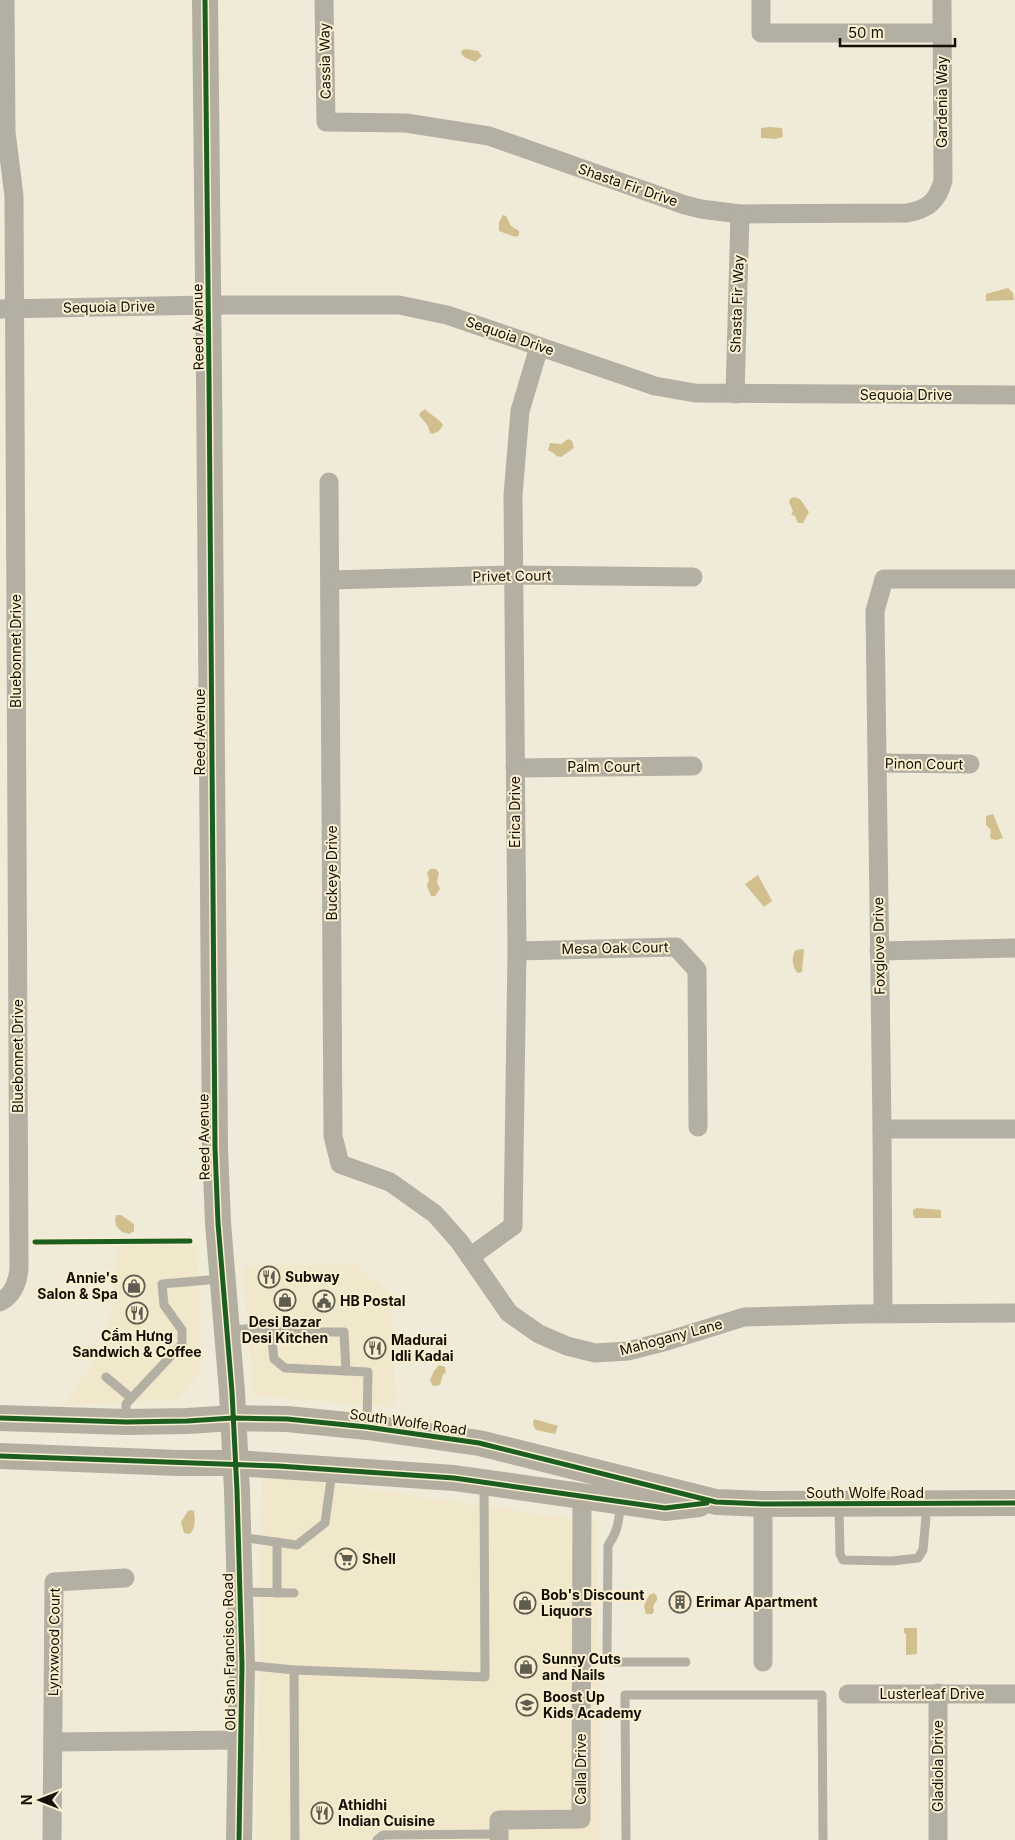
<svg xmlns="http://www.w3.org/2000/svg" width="1015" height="1840" font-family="Inter,sans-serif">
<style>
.built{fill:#f1e7cb}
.water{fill:#d1bf8d}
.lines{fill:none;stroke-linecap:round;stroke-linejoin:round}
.service{stroke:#b4afa3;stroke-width:9}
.minor{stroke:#b4afa3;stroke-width:19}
.secondary{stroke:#b4aea1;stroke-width:26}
.cycleway-casing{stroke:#f9eed0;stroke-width:8}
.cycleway{stroke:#1b5e20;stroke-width:5}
.labels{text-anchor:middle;stroke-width:4;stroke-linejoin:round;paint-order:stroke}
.street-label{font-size:14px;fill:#130f06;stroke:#f9eed0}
.poi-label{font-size:14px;font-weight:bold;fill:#130f06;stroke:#f9eed0;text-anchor:start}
</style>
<rect width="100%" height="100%" fill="#f0ead9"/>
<g class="built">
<path d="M118 1243H197L201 1372 175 1400 64 1405 98 1357 113 1307Z"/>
<path d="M354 1264 392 1295 395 1407 253 1396 243 1266Z"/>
<path d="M262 1474 597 1522 601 1840H256Z"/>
</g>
<g class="water">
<path d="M466 49 478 51 482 56 475 62 464 57 461 53 462 50Z"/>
<path d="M769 127 782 128 783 137 775 139 761 138V128Z"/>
<path d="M503 215 506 216 511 226 519 231V235L516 237 499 231V222Z"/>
<path d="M1008 288 1013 293 1014 300 986 301V294Z"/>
<path d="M425 409C430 414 440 420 443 425L439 431 433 434 430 433 428 426 419 415 420 413Z"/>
<path d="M568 439 572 441 574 448 561 457 556 456 555 454 548 450 550 443 561 444Z"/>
<path d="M794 497 800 499 809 512 803 523H798L795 516 791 515 793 511 789 502 790 499Z"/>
<path d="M993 814 1003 838 996 840 991 839 990 836 991 830 986 825V816Z"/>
<path d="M430 869H436L439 873 437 882 440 889 435 896H431L427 886 429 879 427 873Z"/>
<path d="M758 875 772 901 764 907 745 884Z"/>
<path d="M804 949 802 972 798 973C792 968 791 956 796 950Z"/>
<path d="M917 1208 941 1210V1218H915L913 1215V1210Z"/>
<path d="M117 1215H121L134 1224V1231L129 1234 122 1232 116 1226 115 1218Z"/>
<path d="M439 1365 445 1367 446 1373 443 1374 440 1385 433 1386 430 1380 434 1371Z"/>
<path d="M534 1419 558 1426 555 1434 536 1430 533 1424Z"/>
<path d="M191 1510 194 1511C195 1519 196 1527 190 1534L184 1533 181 1522 188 1511Z"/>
<path d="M654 1593 657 1596V1600L653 1606 654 1611 652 1614H646L644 1606 649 1595Z"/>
<path d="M904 1628H917V1654L906 1655V1634L904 1633Z"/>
</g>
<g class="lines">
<g class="service">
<path d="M229 1330 262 1328 271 1332 274 1359 285 1368 368 1372 367 1424"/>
<path d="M271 1332H344L346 1371"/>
<path d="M106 1377 131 1398"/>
<path d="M126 1421V1404L182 1344V1330L164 1305 162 1284 220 1279"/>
<path d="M621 1504C619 1514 619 1526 614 1535 612 1540 610 1541 608 1546L607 1652 609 1659 615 1662H686"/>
<path d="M839 1507 840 1554 843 1560 892 1561 918 1558 923 1550 927 1506"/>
<path d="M240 1537 297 1545 325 1523 332 1472"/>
<path d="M242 1592 294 1593"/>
<path d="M277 1593V1542"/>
<path d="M245 1665 294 1670 295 1840"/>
<path d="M294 1670 485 1677 484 1483"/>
<path d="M377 1840 383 1835 499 1834"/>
<path d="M626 1840 625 1695H822L823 1840"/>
</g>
<g class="minor">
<path d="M324 0 326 122 406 123 489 136 685 205 701 209 740 214 907 213C928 209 937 202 943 181L942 0"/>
<path d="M761 0V33H942"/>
<path d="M0 309 209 305H399L447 315 655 386 695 393 1015 395"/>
<path d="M735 394 740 214"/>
<path d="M329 482 333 1136 340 1164 390 1182 435 1214 459 1241 509 1313 539 1334 567 1346 595 1353 628 1351 667 1341 744 1317 856 1314 1015 1313"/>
<path d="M331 580 513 575 693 577"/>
<path d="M877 763 970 764"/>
<path d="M515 768 693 766"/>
<path d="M517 951 676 947 697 970 698 1127"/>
<path d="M879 951 1015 948"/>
<path d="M882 1129H1015"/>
<path d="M470 1257 513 1226 517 951 513 495 520 411 539 347"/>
<path d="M0 1302C13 1295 18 1283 19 1268L14 196 6 132 5 0"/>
<path d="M883 1313 882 1129 875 611 884 579H1015"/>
<path d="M763 1662V1504"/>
<path d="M938 1693V1840"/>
<path d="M848 1694H1015"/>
<path d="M53 1742 241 1740"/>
<path d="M52 1840 54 1582 125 1578"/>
<path d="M499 1840V1820L581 1819 582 1496"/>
</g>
<g class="secondary">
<path d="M205 0 209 377 215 1148 218 1223 232 1392 237 1491 242 1665 239 1840"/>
<path d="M0 1418 126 1422 187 1421 233 1418 287 1419 367 1427 479 1443 716 1502 763 1504 1015 1503"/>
<path d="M0 1456 178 1463H236L454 1478 665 1508 699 1504"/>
</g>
<g class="cycleway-casing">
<g id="cycleway">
<path d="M205 0 209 377 215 1148 218 1223 232 1392 237 1491 242 1665 239 1840"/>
<path d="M35 1242 190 1241"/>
<path d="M0 1418 126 1422 187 1421 233 1418 287 1419 367 1427 479 1443 716 1502 763 1504 1015 1503"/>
<path d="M0 1456 278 1466 454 1478 665 1508 707 1503"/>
</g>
</g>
<use href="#cycleway" class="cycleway"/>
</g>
<defs>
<g id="restaurant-ring" transform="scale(1.125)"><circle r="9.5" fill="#f9eed0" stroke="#605c50" stroke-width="1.5"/><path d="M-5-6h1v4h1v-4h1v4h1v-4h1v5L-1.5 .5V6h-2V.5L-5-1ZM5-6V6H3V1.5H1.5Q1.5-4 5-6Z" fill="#605c50"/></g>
<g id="shop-ring" transform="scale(1.125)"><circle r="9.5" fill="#f9eed0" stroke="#605c50" stroke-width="1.5"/><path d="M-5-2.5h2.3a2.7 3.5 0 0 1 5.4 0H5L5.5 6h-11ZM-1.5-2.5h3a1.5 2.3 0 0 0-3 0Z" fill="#605c50"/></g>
<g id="civic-ring" transform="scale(1.125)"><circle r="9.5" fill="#f9eed0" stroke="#605c50" stroke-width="1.5"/><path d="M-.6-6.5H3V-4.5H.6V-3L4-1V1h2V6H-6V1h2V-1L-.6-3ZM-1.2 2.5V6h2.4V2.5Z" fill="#605c50"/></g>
<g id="supermarket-ring" transform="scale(1.125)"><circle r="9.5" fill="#f9eed0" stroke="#605c50" stroke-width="1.5"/><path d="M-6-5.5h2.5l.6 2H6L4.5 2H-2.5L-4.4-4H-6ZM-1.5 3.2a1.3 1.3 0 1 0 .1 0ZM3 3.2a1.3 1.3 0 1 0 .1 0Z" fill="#605c50"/></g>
<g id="building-ring" transform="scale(1.125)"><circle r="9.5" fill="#f9eed0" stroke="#605c50" stroke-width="1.5"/><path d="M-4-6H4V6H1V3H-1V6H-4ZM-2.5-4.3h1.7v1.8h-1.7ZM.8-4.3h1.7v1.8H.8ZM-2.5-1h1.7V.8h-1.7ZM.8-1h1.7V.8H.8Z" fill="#605c50"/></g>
<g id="school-ring" transform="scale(1.125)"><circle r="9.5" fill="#f9eed0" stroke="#605c50" stroke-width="1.5"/><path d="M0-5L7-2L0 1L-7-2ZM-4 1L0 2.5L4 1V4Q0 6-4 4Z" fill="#605c50"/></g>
</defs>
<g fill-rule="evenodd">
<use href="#restaurant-ring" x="269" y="1277"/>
<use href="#shop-ring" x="134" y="1286"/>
<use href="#shop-ring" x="285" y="1300"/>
<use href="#civic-ring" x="324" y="1301"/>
<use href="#restaurant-ring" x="137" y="1313"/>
<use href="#restaurant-ring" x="375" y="1348"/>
<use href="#supermarket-ring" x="346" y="1559"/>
<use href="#building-ring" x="680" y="1602"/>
<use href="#shop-ring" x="525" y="1603"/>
<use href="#shop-ring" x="526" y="1667"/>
<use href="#school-ring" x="527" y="1705"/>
<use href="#restaurant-ring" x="322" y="1813"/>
</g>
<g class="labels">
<g class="street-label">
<text transform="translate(325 61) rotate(-91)" y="5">Cassia Way</text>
<text transform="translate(942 102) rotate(-90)" y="5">Gardenia Way</text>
<text transform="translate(628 185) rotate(19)" y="5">Shasta Fir Drive</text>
<text transform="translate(737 304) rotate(-88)" y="5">Shasta Fir Way</text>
<text transform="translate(109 307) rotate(-1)" y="5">Sequoia Drive</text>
<text transform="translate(198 327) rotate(-91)" y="5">Reed Avenue</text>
<text transform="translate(510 336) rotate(19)" y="5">Sequoia Drive</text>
<text x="906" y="400">Sequoia Drive</text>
<text transform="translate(512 576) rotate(-1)" y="5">Privet Court</text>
<text transform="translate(16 651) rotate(-90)" y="5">Bluebonnet Drive</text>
<text transform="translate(200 732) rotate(-90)" y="5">Reed Avenue</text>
<text transform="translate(924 764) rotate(1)" y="5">Pinon Court</text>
<text x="604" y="772">Palm Court</text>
<text transform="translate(515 812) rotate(-90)" y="5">Erica Drive</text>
<text transform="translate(332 873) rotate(-90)" y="5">Buckeye Drive</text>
<text transform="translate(879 946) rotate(-91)" y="5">Foxglove Drive</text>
<text transform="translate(615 948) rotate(-1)" y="5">Mesa Oak Court</text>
<text transform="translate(18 1056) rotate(-90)" y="5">Bluebonnet Drive</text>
<text transform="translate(204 1137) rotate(-91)" y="5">Reed Avenue</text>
<text transform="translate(671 1337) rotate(-15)" y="5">Mahogany Lane</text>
<text transform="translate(408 1422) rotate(8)" y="5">South Wolfe Road</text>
<text x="865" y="1498">South Wolfe Road</text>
<text transform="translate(54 1642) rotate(-89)" y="5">Lynxwood Court</text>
<text transform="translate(229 1652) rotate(-91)" y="5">Old San Francisco Road</text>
<text x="932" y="1699">Lusterleaf Drive</text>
<text transform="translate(938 1766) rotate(-90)" y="5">Gladiola Drive</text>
<text transform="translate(581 1769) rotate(-90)" y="5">Calla Drive</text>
</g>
<g class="poi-label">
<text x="285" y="1282">Subway</text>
<text x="118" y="1283" text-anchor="end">Annie's<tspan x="118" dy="16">Salon &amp; Spa</tspan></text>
<text x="340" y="1306">HB Postal</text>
<text x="285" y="1327" text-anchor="middle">Desi Bazar<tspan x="285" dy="16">Desi Kitchen</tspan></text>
<text x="137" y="1341" text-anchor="middle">Cẩm Hưng<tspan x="137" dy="16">Sandwich &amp; Coffee</tspan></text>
<text x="391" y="1345">Madurai<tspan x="391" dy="16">Idli Kadai</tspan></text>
<text x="362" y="1564">Shell</text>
<text x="541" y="1600">Bob's Discount<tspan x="541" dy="16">Liquors</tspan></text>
<text x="696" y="1607">Erimar Apartment</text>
<text x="542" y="1664">Sunny Cuts<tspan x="542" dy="16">and Nails</tspan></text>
<text x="543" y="1702">Boost Up<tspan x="543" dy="16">Kids Academy</tspan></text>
<text x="338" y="1810">Athidhi<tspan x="338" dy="16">Indian Cuisine</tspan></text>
</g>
</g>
<g transform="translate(40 1800) rotate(270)" stroke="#f9eed0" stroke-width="4" paint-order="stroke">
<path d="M0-4L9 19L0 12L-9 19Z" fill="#130f06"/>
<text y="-8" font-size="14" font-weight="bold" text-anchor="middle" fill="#130f06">N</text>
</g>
<path d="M840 38v8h115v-8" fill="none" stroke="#130f06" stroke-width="2.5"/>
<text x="848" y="38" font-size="15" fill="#130f06" stroke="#f9eed0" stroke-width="4" paint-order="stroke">50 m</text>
</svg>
